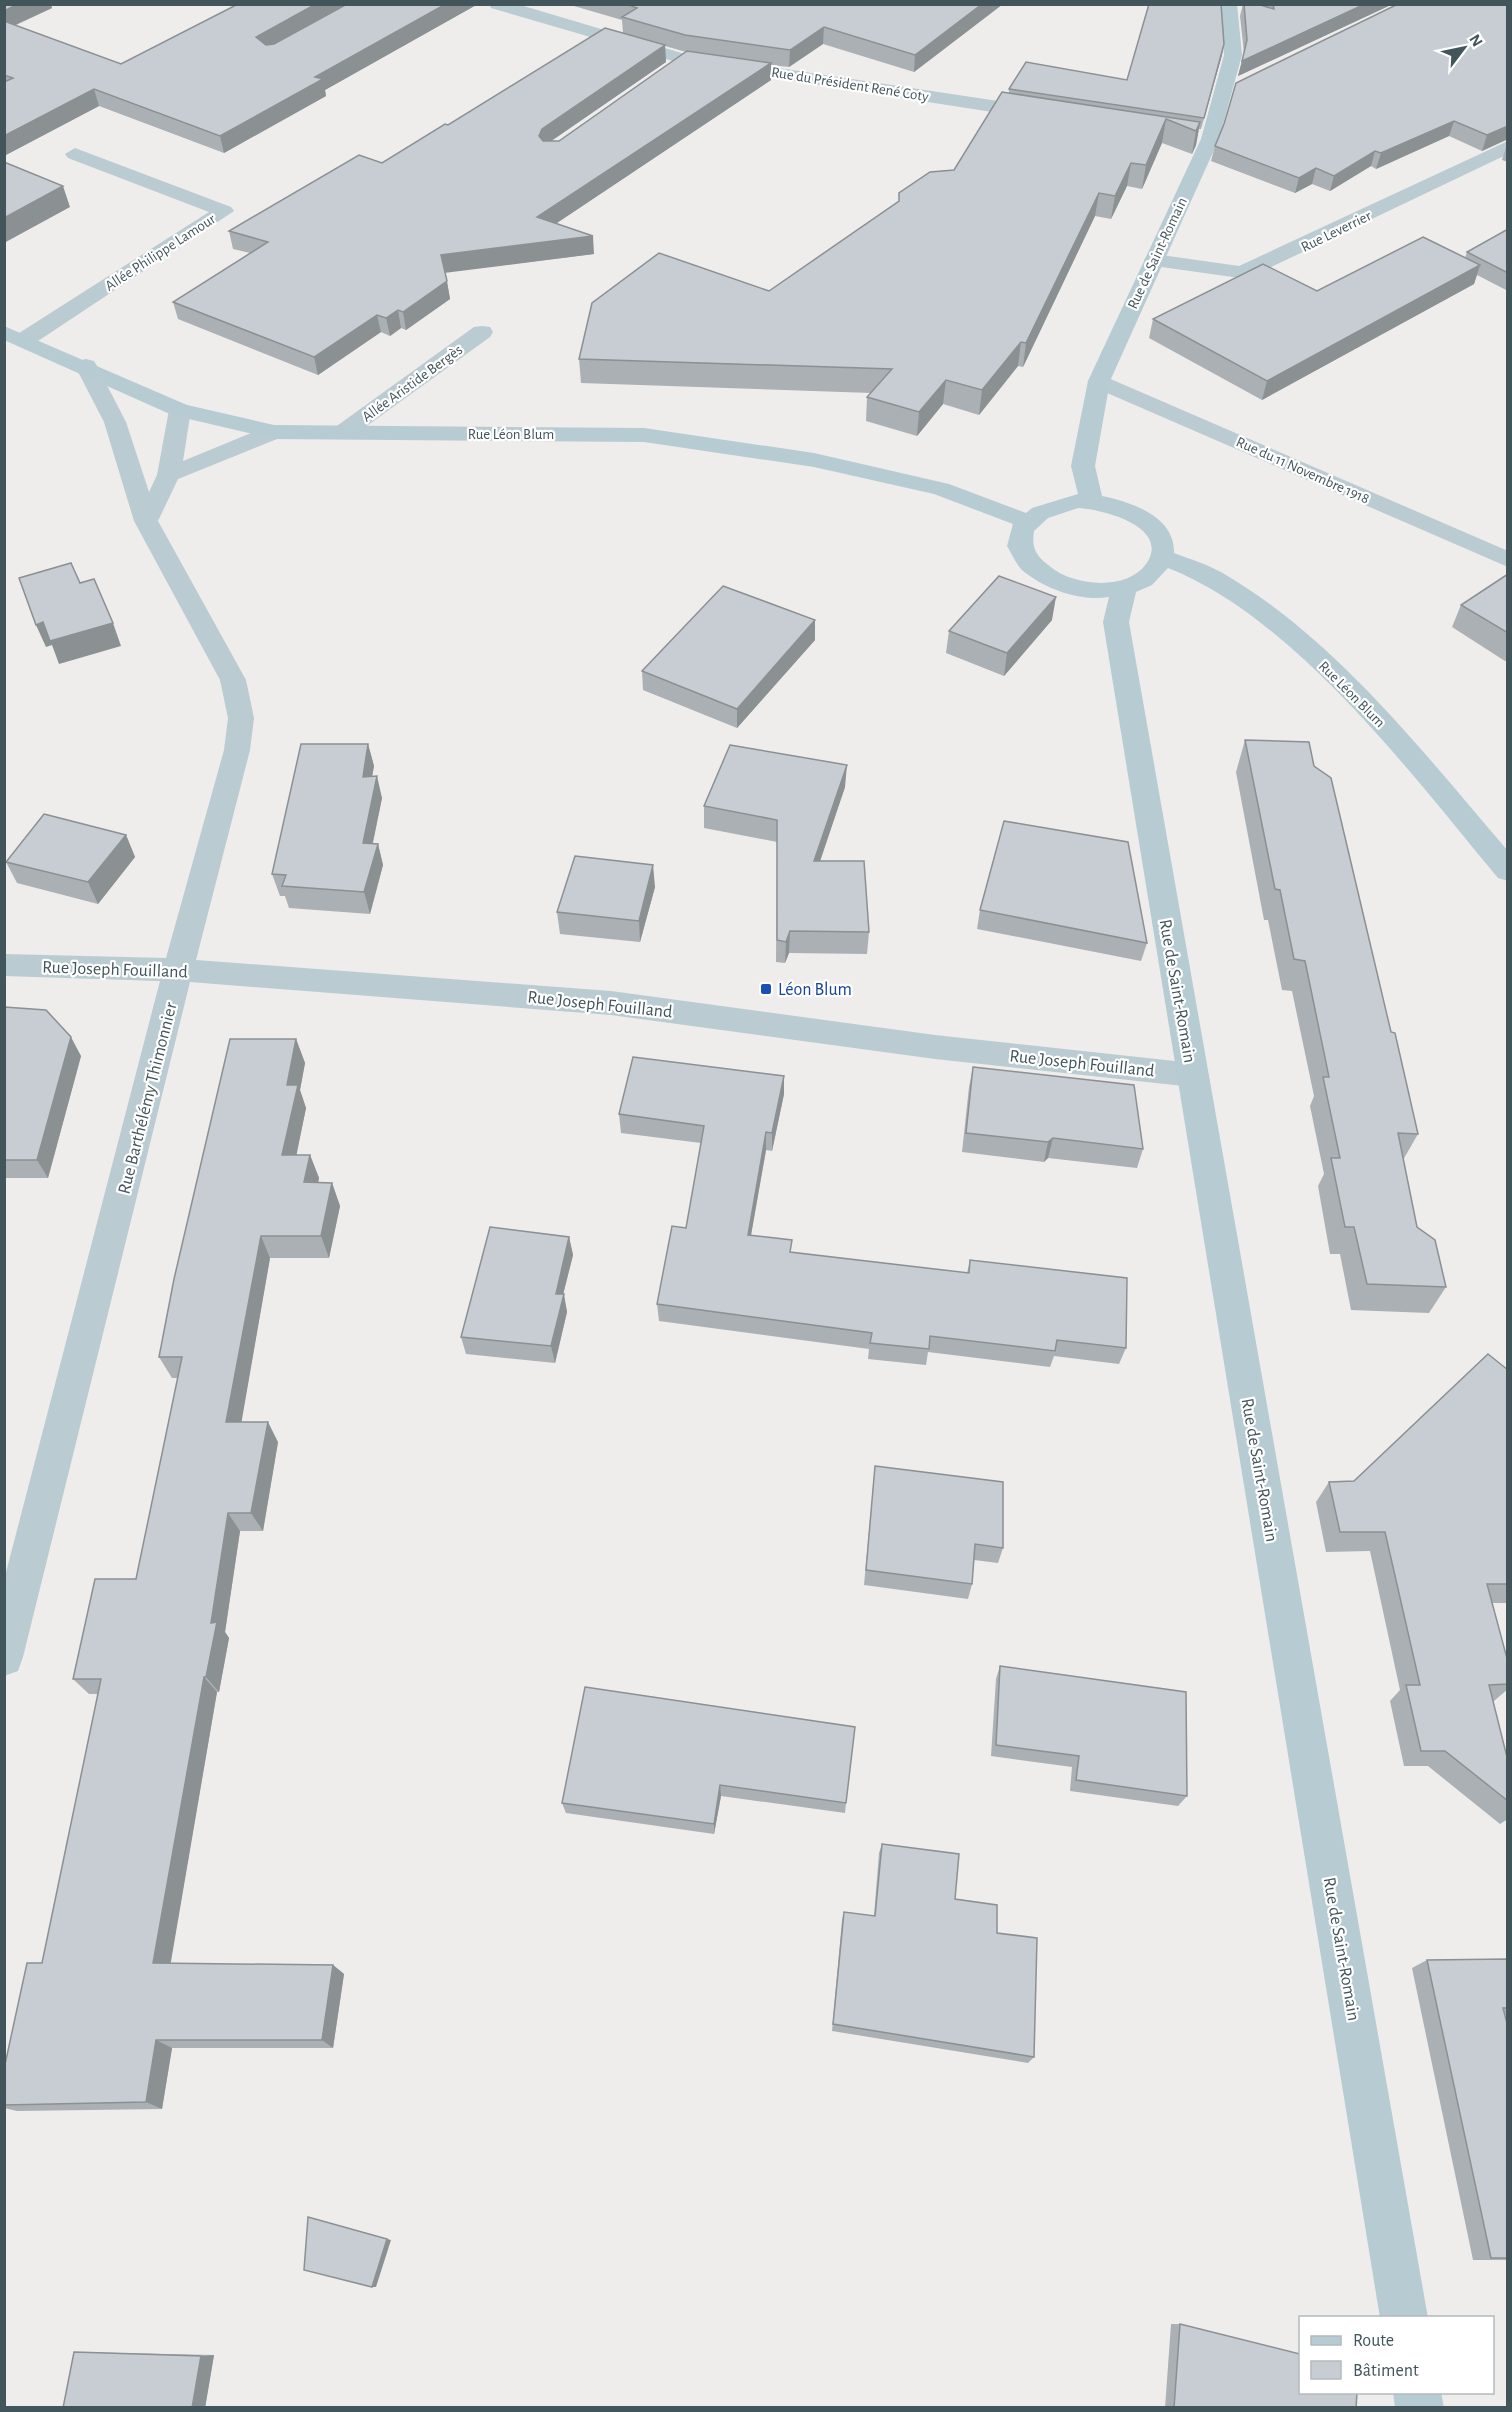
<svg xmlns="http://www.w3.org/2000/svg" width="1512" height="2412" font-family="'Alegreya Sans',sans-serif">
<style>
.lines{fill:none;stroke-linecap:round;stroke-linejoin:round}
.street{fill:#bacbd1;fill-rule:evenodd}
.secondary{fill:#b7cbd3;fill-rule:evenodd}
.wall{fill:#abb0b5;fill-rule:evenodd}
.shaded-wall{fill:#8b9093}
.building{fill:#c7cdd2;stroke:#8b9093;stroke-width:1.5}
.transit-dot{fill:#1a4fb4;stroke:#fff;stroke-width:2}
.labels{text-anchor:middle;stroke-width:4.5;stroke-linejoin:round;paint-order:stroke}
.far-street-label{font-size:15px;fill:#42555b;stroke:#fff}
.street-label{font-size:18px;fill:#42555b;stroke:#fff}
.transit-label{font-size:18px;fill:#164399;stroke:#fff;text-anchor:start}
</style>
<rect width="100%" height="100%" fill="#efecec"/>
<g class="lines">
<g class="street">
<path d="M489 4H517L685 54 1038 107 1047 113 1038 119 683 64 491 8Z"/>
<path d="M1508 141V154L1265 270 1240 278 1154 266 1147 264 1144 260 1147 256 1154 254 1239 266Z"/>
<path d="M75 148 231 207 234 211 32 345H16L13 340 16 335 209 212 68 158 65 154Z"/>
<path d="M482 326 490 327 493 332 490 337 350 438H334L331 433 334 428 474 327Z"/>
<path d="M86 359 94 361 97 366 126 422 149 492 157 475 169 410 172 405H188L191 410 183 461 266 427H282L285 432 282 437 178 479 158 521 246 680 254 718 250 750 196 960 611 991 935 1035 1193 1063 1204 1066 1209 1075 1204 1084 1193 1087 935 1059 611 1015 190 982 23 1657 18 1671 4 1676V1580L160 981 4 976V954L166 958 224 750 228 718 220 680 134 521 104 422 75 366 78 361Z"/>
<path d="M1099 374 1508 551V567L1091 386 1088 381 1091 376Z"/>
</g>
<g class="secondary">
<path d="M1220 4H1237L1242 55 1219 139 1110 381 1095 466 1102 496C1131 502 1175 516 1174 553 1190 559 1206 564 1221 572 1336 639 1422 751 1508 851V881L1498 878C1413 776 1294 617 1168 568L1152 585 1136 592 1129 622 1428 2318H1380L1103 622 1109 597C1081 602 1044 589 1022 570 1016 564 1012 554 1007 546L1013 524 934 494 814 467 644 442 274 439 172 415 4 340V326L187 405 274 425 644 428 814 453 949 484 1026 513 1032 508 1078 494 1071 466 1088 381 1201 139 1224 55ZM1078 508C1102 509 1172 527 1146 564 1127 591 1075 586 1052 568 1037 557 1031 550 1034 531L1048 518Z"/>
<path d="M1393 2392H1441L1444 2408H1395Z"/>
</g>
</g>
<g class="wall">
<path d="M4 4 52 8 16 25 121 64 238 4H478L325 90 326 96 224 153 99 106 4 156Z"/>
<path d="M567 4H1003L914 72 823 44 789 67 771 65V80L555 224 594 254 445 272 450 299 406 330 401 328 390 336 381 332 318 375 178 319 173 302 250 253 233 249 229 231 382 163 448 125 623 33 622 20ZM665 46 686 52 559 141H551L666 62Z"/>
<path d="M1243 4H1257L1266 7 1265 4H1393L1238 76 1244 53 1240 16Z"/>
<path d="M1398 4 1508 139 1482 151 1449 136 1376 169 1371 166 1330 191 1312 184 1295 193 1211 161 1215 146Z"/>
<path d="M1222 55 1201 129H1199L1196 145 1192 154 1162 143 1142 189 1127 186 1111 219 1095 216 1023 367 1018 366 979 415 943 404 917 436 866 421 867 397 871 393 581 383 579 359 769 291 954 170 1009 93V89L1127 80Z"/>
<path d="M1507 144H1508V162L1502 160Z"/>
<path d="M1508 229V291L1477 275 1474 284 1262 400 1149 338 1153 319 1317 291 1465 258 1467 252Z"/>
<path d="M1508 574V659L1505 661 1452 627 1461 605Z"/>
<path d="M815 620V640L737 728 643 690 642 671Z"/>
<path d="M1052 620 1004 676 946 653 949 631Z"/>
<path d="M1245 740 1314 766 1391 1032 1418 1134 1403 1160 1417 1227 1446 1287 1429 1313 1351 1310 1340 1254H1330L1318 1186 1324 1174 1310 1106 1314 1096 1292 991 1282 990 1268 920H1264L1236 772Z"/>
<path d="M368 744 374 766 372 776 382 798 373 843 378 844 383 865 370 914 289 908 285 896H280L272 874Z"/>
<path d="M845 787 820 861 869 932 867 954 789 953 785 963 776 962 777 842 704 828V806Z"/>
<path d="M126 835 135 857 98 904 17 883 6 862Z"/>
<path d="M655 887 640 942 560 934 557 912Z"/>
<path d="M980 910 1147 943 1141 961 977 929Z"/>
<path d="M4 1007 81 1056 48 1178H4Z"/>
<path d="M296 1039 305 1063 300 1090 306 1108 296 1155H310L319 1178 318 1183H332L340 1206 329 1258H270L241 1422 278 1442 263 1531H240L225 1632 229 1638 219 1692H217L170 1964 333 1965 344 1974 333 2048H172L162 2109 17 2111 4 2108V2069L42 1963 98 1694H89L73 1679 136 1579 178 1378H172L159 1357Z"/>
<path d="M973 1067 1143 1149 1137 1168 1048 1158 1044 1162 962 1152 969 1087Z"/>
<path d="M784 1094 772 1151 766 1150 751 1235 792 1253 967 1273 970 1260 1126 1348 1119 1364 1054 1356 1050 1367 928 1352 926 1365 868 1359 869 1349 659 1321 657 1304 686 1228 701 1143 621 1133 619 1114Z"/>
<path d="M569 1237 573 1255 563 1294 567 1312 555 1363 466 1354 461 1337Z"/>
<path d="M1508 1370V1603H1492L1508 1662V1689L1494 1701H1493L1508 1761V1819L1500 1824 1428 1766H1404L1390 1701 1400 1690 1370 1551 1326 1552 1316 1502 1329 1482 1354 1481Z"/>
<path d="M875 1466 1003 1548 998 1563 974 1560 972 1584 968 1599 864 1585Z"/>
<path d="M1000 1666 1187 1796 1178 1806 1070 1791 1072 1767 991 1756 996 1679Z"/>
<path d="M585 1687 846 1803 845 1813 721 1796 714 1834 566 1813 562 1803Z"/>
<path d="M882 1844 955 1899 997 1933 1034 2057 1028 2063 832 2031 842 1920 844 1912 874 1916 879 1853Z"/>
<path d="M1508 1959V2015H1505L1508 2027V2260H1473L1412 1968 1427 1960Z"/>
<path d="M1171 2324H1180L1356 2408H1165Z"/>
<path d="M74 2352 214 2355 205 2408Z"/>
</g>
<g class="shaded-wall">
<path d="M18 4H51L52 8 4 30V11Z"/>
<path d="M316 4H349L260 54 256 37Z"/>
<path d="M446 4H478L325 90 326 96 224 153 220 136 315 77Z"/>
<path d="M982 4H1003L914 72 915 55Z"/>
<path d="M1365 4H1393L1238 76 1242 61Z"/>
<path d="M824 27 823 44 789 67 790 50Z"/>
<path d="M1224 44 1222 55 1201 129 1204 118Z"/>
<path d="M665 45 666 62 544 146 539 136 542 129Z"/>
<path d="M771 63V80L539 235 537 217Z"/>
<path d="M94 89 99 106 4 156V136Z"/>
<path d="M1166 119 1162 143 1142 189 1146 165Z"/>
<path d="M1454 121 1449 136 1376 169 1381 153Z"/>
<path d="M1200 122 1196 145 1192 154 1196 131Z"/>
<path d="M1508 126V139L1482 151 1487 135Z"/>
<path d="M1375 151 1371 166 1330 191 1334 176Z"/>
<path d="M1131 163 1127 186 1111 219 1115 196Z"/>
<path d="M1316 168 1312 184 1295 193 1299 178Z"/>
<path d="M63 186 70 207 4 243V218Z"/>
<path d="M1099 193 1095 216 1023 367 1026 343Z"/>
<path d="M593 236 594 254 444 273 441 255Z"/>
<path d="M1480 265 1474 284 1262 400 1267 381Z"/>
<path d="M447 281 450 299 406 330 403 312Z"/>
<path d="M398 310 401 328 390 336 386 318Z"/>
<path d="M377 315 381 332 318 375 314 357Z"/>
<path d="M1021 342 1018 366 979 415 982 390Z"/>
<path d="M946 380 943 404 917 436 919 412Z"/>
<path d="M1056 597 1052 620 1004 676 1007 653Z"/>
<path d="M815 620V640L737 728V709Z"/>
<path d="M43 622 113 623 121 646 59 664 52 645 46 647 36 625Z"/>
<path d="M368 744 374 766 368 799 363 777Z"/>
<path d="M847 765 845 787 813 882 814 861Z"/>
<path d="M377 776 382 798 368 865 363 843Z"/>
<path d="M126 835 135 857 98 904 88 882Z"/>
<path d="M378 844 383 865 370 914 364 892Z"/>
<path d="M653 865 655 887 640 942 639 921Z"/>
<path d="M790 931 789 953 785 963 786 942Z"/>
<path d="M71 1037 81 1056 48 1178 37 1160Z"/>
<path d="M296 1039 305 1063 300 1090 306 1108 292 1177 282 1155 287 1085Z"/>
<path d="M784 1076V1094L772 1151V1133Z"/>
<path d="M766 1132V1150L748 1252V1235Z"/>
<path d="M1053 1138 1048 1158 1044 1162 1048 1142Z"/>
<path d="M310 1155 319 1178 313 1205 304 1182Z"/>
<path d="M332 1183 340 1206 329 1258 321 1236Z"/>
<path d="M261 1236 270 1258 238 1442 226 1422Z"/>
<path d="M569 1237 573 1255 559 1311 556 1294Z"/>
<path d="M564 1294 567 1312 555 1363 551 1346Z"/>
<path d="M268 1422 278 1442 263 1531 251 1513Z"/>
<path d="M228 1513 240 1531 225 1632 229 1638 219 1692 206 1677 211 1623Z"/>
<path d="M204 1677 217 1692 169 1973 153 1963Z"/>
<path d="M720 1785 721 1796 714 1834V1824Z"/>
<path d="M333 1965 344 1974 333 2048 322 2040Z"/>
<path d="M156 2040 172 2048 162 2109 146 2102Z"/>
<path d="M308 2217 391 2240 376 2287H372Z"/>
<path d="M214 2355 205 2408H192L201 2356Z"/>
</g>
<g class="building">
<path d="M4 4H18L4 11Z"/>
<path d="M238 4H316L256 37 266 45 274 44 347 4H446L315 77 323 79 220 136 94 89 4 136V82L13 78 4 75V21L121 64Z"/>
<path d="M626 4H982L915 55 824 27 790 50 685 35 622 17 637 8Z"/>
<path d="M1149 4H1221L1224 44 1204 118 1009 89 1026 62 1127 80Z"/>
<path d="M1244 4H1257L1274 9 1273 4H1365L1242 61 1247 40Z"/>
<path d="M1398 4H1508V126L1487 135 1454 121 1381 153 1375 151 1334 176 1316 168 1299 178 1215 146 1224 124 1236 83Z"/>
<path d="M605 28 665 45 542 129 539 136 543 141H559L687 51 771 63 537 217 593 236 441 255 447 281 403 312 398 310 386 318 377 315 314 357 173 302 268 242 229 231 359 155 382 163 445 124 448 125Z"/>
<path d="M1002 92 1200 122 1196 131 1166 119 1146 165 1131 163 1115 196 1099 193 1026 343 1021 342 982 390 946 380 919 412 867 397 892 369 579 359 592 303 659 253 769 291 899 201V193L930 172 954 170Z"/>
<path d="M4 162 63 186 4 218Z"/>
<path d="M1508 229V273L1467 252Z"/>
<path d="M1423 237 1480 265 1267 381 1153 319 1263 264 1317 291Z"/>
<path d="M71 563 80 583 94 579 113 623 50 641 43 622 36 625 19 578Z"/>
<path d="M1508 574V633L1461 605Z"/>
<path d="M999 576 1056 597 1007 653 949 631Z"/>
<path d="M723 586 815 620 737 709 642 671Z"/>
<path d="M1245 740 1309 742 1314 766 1331 778 1391 1032 1395 1033 1418 1134 1398 1133 1417 1227 1435 1240 1446 1287 1367 1284 1354 1227H1345L1331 1158H1340L1323 1077H1329L1305 961 1294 959 1280 890 1275 889Z"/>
<path d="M301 744H368L363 777 377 776 363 843 378 844 364 892 282 886 286 875 272 874Z"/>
<path d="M730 745 847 765 814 861H864L869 932 790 931 786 942 777 940V820L704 806Z"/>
<path d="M44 814 126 835 88 882 6 862Z"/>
<path d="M1004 821 1128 842 1147 943 980 910Z"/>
<path d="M575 856 653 865 639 921 557 912Z"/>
<path d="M4 1007 46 1010 71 1037 37 1160H4Z"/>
<path d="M230 1039H296L287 1085H298L282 1155H310L304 1182 332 1183 321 1236H261L226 1422H268L251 1513H228L211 1623 217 1622 206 1677H204L153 1963 333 1965 322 2040H156L146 2102 4 2105V2069L27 1963H42L101 1679H73L95 1579H136L182 1357H159L174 1279Z"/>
<path d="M633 1057 784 1076 772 1133 766 1132 748 1235 792 1240 790 1252 969 1273 970 1260 1127 1278 1126 1348 1057 1340 1055 1351 930 1336 929 1349 870 1343 872 1333 657 1304 672 1226 686 1228 704 1126 619 1114Z"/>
<path d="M973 1067 1134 1085 1143 1149 1053 1138 1048 1142 966 1133Z"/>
<path d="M490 1227 569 1237 556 1294H564L551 1346 461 1337Z"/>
<path d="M1488 1354 1508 1370V1584H1487L1508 1662V1684L1489 1685 1508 1761V1801L1445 1751H1421L1406 1685H1420L1385 1532H1340L1329 1482 1354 1481Z"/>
<path d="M875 1466 1003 1482V1548L975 1544 972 1584 866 1570Z"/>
<path d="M1000 1666 1186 1692 1187 1796 1076 1780 1079 1756 996 1745Z"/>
<path d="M585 1687 855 1727 846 1803 720 1785 714 1824 562 1803Z"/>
<path d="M882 1844 959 1854 955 1899 997 1905V1933L1037 1938 1034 2057 833 2024 844 1912 875 1916Z"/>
<path d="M1508 1959V2008H1503L1508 2027V2258H1491L1427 1960Z"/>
<path d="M308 2217 387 2239 372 2287 304 2270Z"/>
<path d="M1180 2324 1300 2354V2392H1357L1356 2408H1174Z"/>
<path d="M74 2352 201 2356 192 2408H63Z"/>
</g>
<rect class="transit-dot" x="760" y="983" width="12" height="12" rx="3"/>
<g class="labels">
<g class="far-street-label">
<text transform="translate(850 84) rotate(9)" y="5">Rue du Président René Coty</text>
<text transform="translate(1336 231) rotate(-26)" y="5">Rue Leverrier</text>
<text transform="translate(160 252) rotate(-33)" y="5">Allée Philippe Lamour</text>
<text transform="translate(1157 253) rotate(-65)" y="5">Rue de Saint-Romain</text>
<text transform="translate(412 383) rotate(-36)" y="5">Allée Aristide Bergès</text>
<text x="511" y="439">Rue Léon Blum</text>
<text transform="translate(1303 470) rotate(24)" y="5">Rue du 11 Novembre 1918</text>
<text transform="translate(1352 694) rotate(45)" y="5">Rue Léon Blum</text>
</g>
<g class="street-label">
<text transform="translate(115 969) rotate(2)" y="6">Rue Joseph Fouilland</text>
<text transform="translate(1178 991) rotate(80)" y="6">Rue de Saint-Romain</text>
<text transform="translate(600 1004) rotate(6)" y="6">Rue Joseph Fouilland</text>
<text transform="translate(1082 1063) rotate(6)" y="6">Rue Joseph Fouilland</text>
<text transform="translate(147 1098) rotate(-76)" y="6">Rue Barthélémy Thimonnier</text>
<text transform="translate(1260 1470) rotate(80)" y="6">Rue de Saint-Romain</text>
<text transform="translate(1342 1949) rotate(80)" y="6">Rue de Saint-Romain</text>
</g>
<g class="transit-label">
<text x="778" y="995">Léon Blum</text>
</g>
</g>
<rect width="1512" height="2412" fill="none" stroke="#42555b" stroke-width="12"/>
<rect x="1299" y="2316" width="195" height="78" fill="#ffffff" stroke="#b3bbbd" stroke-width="1.5"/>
<rect x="1311" y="2336" width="30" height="9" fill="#b7cbd3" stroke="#b3bbbd" stroke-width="1.5"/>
<text x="1353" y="2346" font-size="18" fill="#42555b">Route</text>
<rect x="1311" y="2361" width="30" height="18" fill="#c7cdd2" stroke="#b3bbbd" stroke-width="1.5"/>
<text x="1353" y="2376" font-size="18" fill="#42555b">Bâtiment</text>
<g transform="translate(1464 48) rotate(58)" stroke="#ffffff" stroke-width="4.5" paint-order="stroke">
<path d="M0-4.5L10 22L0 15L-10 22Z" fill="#42555b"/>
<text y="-9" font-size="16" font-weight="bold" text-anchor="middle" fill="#42555b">N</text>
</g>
</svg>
